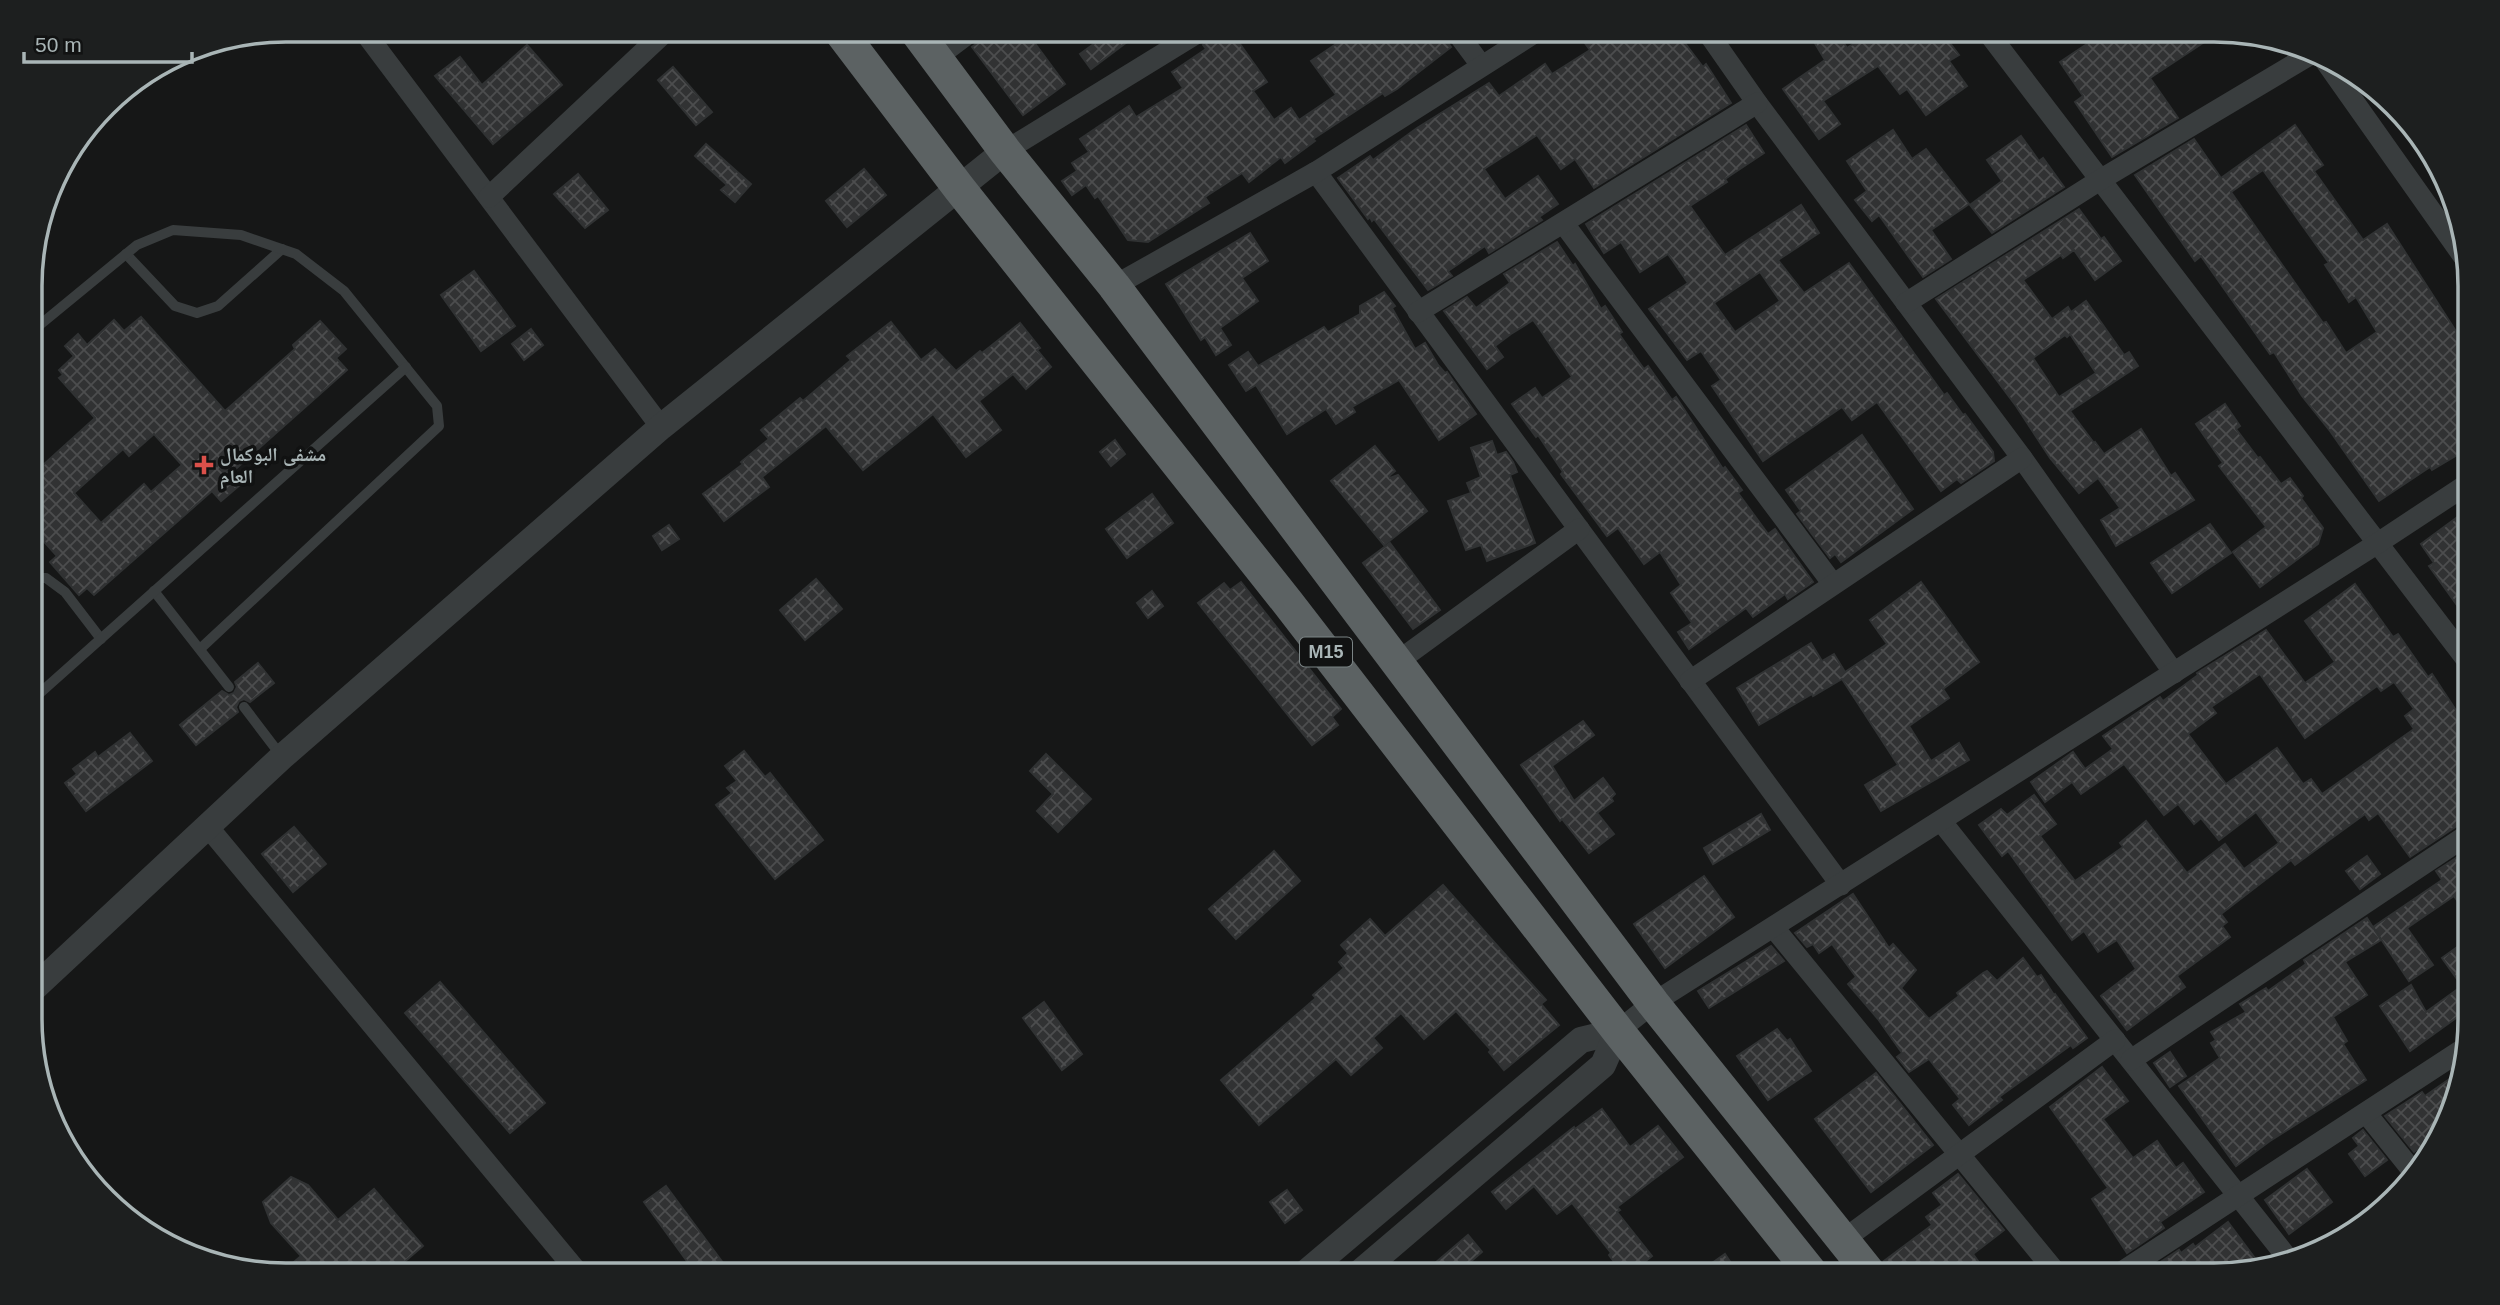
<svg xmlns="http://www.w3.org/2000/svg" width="2500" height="1305" font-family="Arial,'Noto Naskh Arabic',sans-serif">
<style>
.building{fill:url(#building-cross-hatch);stroke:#303233;stroke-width:2;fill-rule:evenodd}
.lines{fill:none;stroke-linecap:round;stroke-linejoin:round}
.service{stroke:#393d3e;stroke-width:10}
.minor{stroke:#393d3e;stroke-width:21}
.tertiary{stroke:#393d3e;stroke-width:26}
.trunk{stroke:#5c6263;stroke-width:33}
.poi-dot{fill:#db504a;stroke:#111212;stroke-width:2.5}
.labels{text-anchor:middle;stroke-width:7;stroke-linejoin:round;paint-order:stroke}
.shield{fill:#111212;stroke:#7b8485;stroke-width:2}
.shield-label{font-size:18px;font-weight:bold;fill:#a9b5b6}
.poi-label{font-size:19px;font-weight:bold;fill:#a9b5b6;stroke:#111212;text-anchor:start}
.rim{fill:none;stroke:#a9b5b6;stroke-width:3.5}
</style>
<defs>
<pattern id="building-cross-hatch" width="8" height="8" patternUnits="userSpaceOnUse" patternTransform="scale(1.75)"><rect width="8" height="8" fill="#313233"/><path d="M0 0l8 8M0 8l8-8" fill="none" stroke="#4c4d4e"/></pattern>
</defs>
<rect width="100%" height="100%" fill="#161717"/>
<g class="building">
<path d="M986 30H1025L1065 84 1023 115 972 47 981 40Z"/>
<path d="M1113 30H1143L1091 69 1080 54Z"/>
<path d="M1221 30H1230L1267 82 1253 91 1274 120 1291 108 1299 120 1336 95 1311 61 1336 44 1327 30H1439L1451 47 1397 89 1385 96 1383 93 1313 139 1315 141 1285 163 1281 157 1249 182 1242 173 1205 197 1209 203 1148 242 1128 240 1098 196 1095 198 1086 185 1072 195 1062 181 1077 171 1072 163 1089 152 1080 139 1129 106 1136 117 1183 88 1172 72 1206 49 1203 45Z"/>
<path d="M1575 30H1675L1703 67 1706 64 1731 103 1594 188 1575 159 1561 169 1537 135 1484 169 1505 199 1538 176 1558 204 1539 217 1542 220 1489 253 1485 246 1448 271 1452 276 1428 290 1374 219 1372 221 1370 217 1368 219 1338 178 1370 156 1373 160 1417 128 1489 83 1499 96 1545 64 1552 74 1590 50Z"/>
<path d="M1807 30H1836L1847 48 1874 30H1940L1959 55 1949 61 1967 86 1926 115 1907 89 1900 94 1878 66 1823 101 1840 124 1819 139 1783 89 1825 60Z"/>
<path d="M2108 30 2221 31 2150 78 2178 118 2112 157 2075 102 2083 96 2060 62Z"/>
<path d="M527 45 562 85 493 144 435 76 460 57 482 85Z"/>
<path d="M673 67 712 112 696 125 658 80Z"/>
<path d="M1746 125 1764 153 1725 179 1727 182 1690 206 1725 255 1801 205 1819 233 1778 260 1804 293 1849 263 1944 395 1947 393 1963 415 1965 414 1993 452 1994 461 1961 483 1957 479 1941 491 1877 402 1852 420 1842 407 1763 461 1712 386 1721 380 1701 351 1687 360 1649 309 1688 283 1668 254 1640 272 1621 242 1604 253 1586 224ZM1760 272 1780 301 1735 332 1714 303Z"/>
<path d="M2295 125 2323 165 2314 171 2363 240 2387 224 2459 336 2468 329 2469 448 2432 470 2430 467 2379 501 2330 431 2302 396 2274 352 2270 354 2201 256 2195 261 2135 175 2194 139 2221 178ZM2263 170 2329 263 2325 265 2349 302 2356 297 2377 332 2346 353 2326 322 2323 323 2231 192Z"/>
<path d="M1893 130 1912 159 1926 149 1969 204 1931 230 1951 259 1923 277 1879 215 1872 221 1855 200 1867 191 1847 161Z"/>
<path d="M2021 136 2039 161 2043 158 2064 187 1992 233 1970 205 2002 181 1987 160Z"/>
<path d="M706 144 751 184 735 202 721 190 727 185 695 156Z"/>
<path d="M864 169 886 195 847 227 826 201Z"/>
<path d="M578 174 608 210 585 228 554 194Z"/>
<path d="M2079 209 2101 239 2104 237 2121 261 2095 280 2074 250 2063 258 2061 255 2023 280 2052 319 2068 307 2071 312 2086 301 2124 355 2129 352 2138 366 2070 411 2094 443 2095 442 2104 454 2141 429 2171 476 2175 473 2194 500 2116 546 2101 520 2120 508 2098 478 2079 493 2050 458 2016 406 1936 299ZM2070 334 2096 373 2059 397 2033 358 2065 335 2067 337Z"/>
<path d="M1250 233 1268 261 1242 278 1258 301 1220 328 1231 345 1216 355 1205 337 1201 340 1166 284Z"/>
<path d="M1557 242 1573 266 1575 264 1601 309 1605 306 1622 332 1619 334 1644 369 1648 366 1672 400 1676 397 1723 469 1725 467 1742 490 1738 493 1768 534 1775 529 1813 582 1788 599 1785 594 1753 617 1746 608 1689 649 1678 632 1692 623 1671 593 1681 585 1660 552 1644 564 1618 528 1607 536 1561 474 1563 472 1538 435 1536 437 1512 404 1535 388 1542 398 1572 377 1539 328 1533 320 1511 334 1495 346 1503 357 1487 369 1444 311 1467 297 1476 308 1510 283 1504 274Z"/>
<path d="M474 271 515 326 481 351 441 295Z"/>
<path d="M1384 292 1395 306 1392 308 1415 349 1425 343 1438 365 1445 373 1447 372 1476 414 1439 440 1399 380 1352 407 1355 412 1336 424 1326 409 1287 434 1256 385 1246 391 1229 365 1248 352 1258 366 1324 327 1328 332 1360 314V306Z"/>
<path d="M141 317 225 411 295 349 293 345 320 321 346 349 336 358 347 370 230 474 240 485 221 501 212 491 94 595 87 588 79 595 50 562 57 556 31 527V476L95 418 59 378 63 375 59 370 74 356 65 346 78 334 87 345 114 320 124 331ZM154 434 182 465 151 492 144 484 101 523 74 493 123 449 129 456Z"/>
<path d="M891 322 921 360 935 349 956 371 980 351 982 353 1020 323 1040 348 1037 350 1051 367 1026 389 1013 374 979 401 1001 430 966 457 933 414 863 470 826 426 762 477 769 487 724 521 703 494 743 464 741 462 769 439 761 430 800 398 803 401 851 360 847 356Z"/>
<path d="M531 329 543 345 524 360 512 344Z"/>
<path d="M2225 404 2240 426 2236 429 2258 458 2260 457 2281 484 2290 478 2303 496 2301 498 2323 528 2318 544 2260 587 2233 552 2266 527 2219 466 2223 463 2196 424Z"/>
<path d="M1862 435 1913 509 1841 562 1835 554 1830 558 1797 514 1801 511 1786 490Z"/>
<path d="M1115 440 1125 454 1111 466 1100 452Z"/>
<path d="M1492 441 1497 455 1506 452 1513 462 1517 472 1510 475 1535 543 1487 561 1481 545 1466 550 1448 501 1471 493 1467 483 1481 477 1471 448Z"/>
<path d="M1375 446 1395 471 1389 476 1390 478 1398 475 1427 511 1384 545 1331 481Z"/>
<path d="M1152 494 1173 523 1127 558 1106 529Z"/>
<path d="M2459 516 2469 530V622L2429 566 2434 563 2421 544Z"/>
<path d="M2210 524 2231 553 2172 593 2151 563Z"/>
<path d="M669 525 679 539 662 550 653 536Z"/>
<path d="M1390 543 1440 610 1413 629 1363 563Z"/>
<path d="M816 579 842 609 805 640 780 610Z"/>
<path d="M1241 582 1341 709 1332 717 1338 725 1312 745 1198 603 1224 583 1230 590Z"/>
<path d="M1921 582 1979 662 1943 689 1949 698 1909 726 1931 761 1959 743 1969 760 1881 811 1865 785 1898 765 1842 679 1813 696 1812 694 1759 725 1737 688 1811 643 1822 661 1834 654 1845 672 1887 644 1870 620Z"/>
<path d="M2355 584 2393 637 2398 634 2428 677 2432 674 2469 730 2470 820 2463 822 2410 857 2378 813 2369 820 2365 814 2295 865 2291 860 2221 914 2227 922 2222 926 2230 937 2177 976 2185 987 2127 1030 2101 996 2136 969 2117 940 2098 952 2084 931 2072 940 2008 851 2002 856 1979 825 2001 809 2007 815 2034 795 2056 824 2040 836 2075 881 2123 847 2120 843 2146 821 2187 873 2225 844 2244 869 2279 843 2256 812 2219 840 2201 818 2194 824 2178 804 2164 815 2124 764 2081 794 2072 782 2045 802 2031 782 2073 752 2085 769 2113 749 2103 736 2160 697 2163 701 2198 675 2197 673 2266 630 2305 683 2335 662 2305 621ZM2260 674 2305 738 2377 686 2381 691 2394 682 2414 709 2405 716 2414 729 2322 794 2311 779 2303 784 2277 748 2226 784 2188 734 2216 713 2211 707Z"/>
<path d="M1152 591 1163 606 1148 618 1137 603Z"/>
<path d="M258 663 274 683 250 702 244 699 239 701 236 707 238 712 196 745 180 725 222 691 229 695 234 693 237 687 235 682Z"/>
<path d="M1583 721 1594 735 1552 766 1574 801 1603 778 1615 794 1611 798 1613 801 1597 813 1614 834 1589 853 1562 819 1560 821 1521 765Z"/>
<path d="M130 733 152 761 86 811 65 783 77 774 73 769 95 752 98 757Z"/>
<path d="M744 751 765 777 770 773 823 840 775 879 716 805 732 793 727 788 737 781 725 766Z"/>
<path d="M1046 754 1091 799 1058 832 1037 811 1053 794 1030 771Z"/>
<path d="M1761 814 1770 830 1713 864 1704 848Z"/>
<path d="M294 827 326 864 293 892 262 854Z"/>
<path d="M2470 849V919L2454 896 2407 928 2433 965 2409 981 2373 927 2442 880 2436 871Z"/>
<path d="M1274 851 1300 881 1236 939 1209 909Z"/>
<path d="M2367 856 2380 874 2360 889 2346 871Z"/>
<path d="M1704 876 1734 917 1665 968 1634 924Z"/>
<path d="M1443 885 1546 1000 1541 1004 1559 1025 1504 1070 1489 1052 1491 1050 1456 1011 1424 1039 1401 1013 1373 1038 1382 1048 1351 1075 1336 1059 1259 1125 1221 1080 1316 998 1313 995 1344 968 1339 962 1348 953 1341 945 1370 919 1385 936Z"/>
<path d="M1853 894 1889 948 1893 944 1916 970 1901 988 1929 1019 1959 996 1957 993 1983 973 1987 971 1997 981 2023 958 2037 977 2041 975 2054 995 2055 994 2087 1038 2073 1048 2071 1045 1999 1097 2002 1100 1969 1125 1953 1105 1960 1099 1929 1059 1909 1072 1897 1057 1902 1053 1878 1019 1848 984 1856 977 1832 944 1819 953 1813 944 1807 947 1795 933Z"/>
<path d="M2367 918 2381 940 2345 962 2367 995 2333 1017 2347 1041 2343 1044 2366 1080 2270 1141 2236 1166 2179 1086 2220 1058 2211 1043 2216 1040 2211 1032 2246 1012 2240 1004 2266 988 2268 991 2306 964 2304 960Z"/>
<path d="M2470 938V1008L2410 1051 2380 1006 2411 985 2426 1012 2462 986 2442 958Z"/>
<path d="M1771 946 1784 961 1709 1008 1698 991Z"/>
<path d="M440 982 545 1103 510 1133 405 1013Z"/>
<path d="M1044 1002 1082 1054 1062 1070 1023 1018Z"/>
<path d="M1777 1029 1787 1041 1790 1039 1811 1071 1768 1100 1737 1056Z"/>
<path d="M2170 1052 2186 1076 2170 1087 2154 1063Z"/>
<path d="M2102 1067 2128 1101 2103 1119 2133 1158 2157 1141 2176 1168 2183 1163 2204 1192 2160 1222 2164 1228 2127 1253 2092 1199 2108 1188 2050 1107Z"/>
<path d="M1876 1073 1933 1145 1871 1192 1815 1119Z"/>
<path d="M2458 1073 2444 1130 2414 1152 2385 1116 2422 1092 2425 1096Z"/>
<path d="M1602 1109 1630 1147 1658 1126 1683 1157 1617 1207 1620 1210 1617 1212 1652 1256 1628 1275H1624L1609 1255 1611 1253 1572 1203 1557 1214 1534 1186 1506 1209 1492 1192 1574 1127 1575 1129Z"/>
<path d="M2363 1130 2387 1160 2365 1176 2349 1154 2359 1146 2353 1138Z"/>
<path d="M2307 1169 2332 1202 2289 1234 2265 1200Z"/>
<path d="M1958 1174 2004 1230 1973 1254 1988 1275H1894L1884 1261 1932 1225 1926 1217 1942 1205 1933 1193Z"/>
<path d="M291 1177 308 1185 338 1220 374 1189 423 1246 389 1275 280 1274 301 1256 271 1223 263 1202Z"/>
<path d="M666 1186 732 1275H697L644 1202Z"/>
<path d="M1287 1190 1302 1210 1285 1223 1270 1202Z"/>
<path d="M2228 1222 2260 1265 2230 1275H2141L2179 1250 2181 1253 2193 1244 2195 1247Z"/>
<path d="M1468 1235 1482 1252 1455 1275H1421Z"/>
<path d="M1725 1254 1739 1275H1695Z"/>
</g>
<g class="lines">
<g class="service">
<path d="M126 254 175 306 197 313 218 306 282 249"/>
<path d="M30 333 137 245 173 230 241 235 296 254 344 291 437 406 439 426 200 649"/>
<path d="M31 578H46L65 592 101 639"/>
<path d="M154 591 229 687"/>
<path d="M31 701 406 367"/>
<path d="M244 707 282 757"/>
</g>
<g class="minor">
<path d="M363 30 661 427"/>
<path d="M1455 30 1481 65"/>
<path d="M1706 30 1757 103 2022 458 2174 673"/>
<path d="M1986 30 2469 663"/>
<path d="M2321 55 2468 263"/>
<path d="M936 58 973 30"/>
<path d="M1005 151 1202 30"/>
<path d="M1316 172 1841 885"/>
<path d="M489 197 667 30"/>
<path d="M1564 224 1833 584"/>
<path d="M1114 286 1316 172 1539 30"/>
<path d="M1906 303 2100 180 2313 53"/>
<path d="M1418 312 1757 103"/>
<path d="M1397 662 1579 529"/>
<path d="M1690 681 2022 458"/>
<path d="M1941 821 2286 1256"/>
<path d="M208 827 580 1275"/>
<path d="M1774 928 2058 1275"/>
<path d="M1618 1031 1653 1003 2378 543 2469 483"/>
<path d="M2131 1060 2470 833"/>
<path d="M2366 1113 2411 1169"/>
<path d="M1843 1240 2115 1040"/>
<path d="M2117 1275 2463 1049"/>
</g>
<g class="tertiary">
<path d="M32 990 282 757 661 427 1005 151"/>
<path d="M1303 1275 1581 1040 1618 1031"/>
<path d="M1357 1275 1603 1065 1618 1031"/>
</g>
<g class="trunk">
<path d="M839 30 959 188 1288 603 1618 1031 1813 1275"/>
<path d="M915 30 1005 151 1114 286 1653 1003 1871 1275"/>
</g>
</g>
<path class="poi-dot" d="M200.5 454.5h7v7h7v7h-7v7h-7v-7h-7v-7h7z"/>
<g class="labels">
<rect class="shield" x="1300" y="637.5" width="52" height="29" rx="5"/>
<g class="shield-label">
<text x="1326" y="658">M15</text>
</g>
<g class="poi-label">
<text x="220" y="461">مشفى البوكمال<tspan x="220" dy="22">العام</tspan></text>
</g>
</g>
<path d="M0 0H2500V1305H0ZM286 42H2214A244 244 0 0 1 2458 286V1019A244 244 0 0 1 2214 1263H286A244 244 0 0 1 42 1019V286A244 244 0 0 1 286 42Z" fill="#1d1f1f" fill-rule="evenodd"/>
<path class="rim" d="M286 42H2214A244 244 0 0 1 2458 286V1019A244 244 0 0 1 2214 1263H286A244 244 0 0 1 42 1019V286A244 244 0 0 1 286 42Z"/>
<path d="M24 52v10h168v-10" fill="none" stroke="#a9b5b6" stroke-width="3.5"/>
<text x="35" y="52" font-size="21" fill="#a9b5b6" stroke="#111212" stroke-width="5" paint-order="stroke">50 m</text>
</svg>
